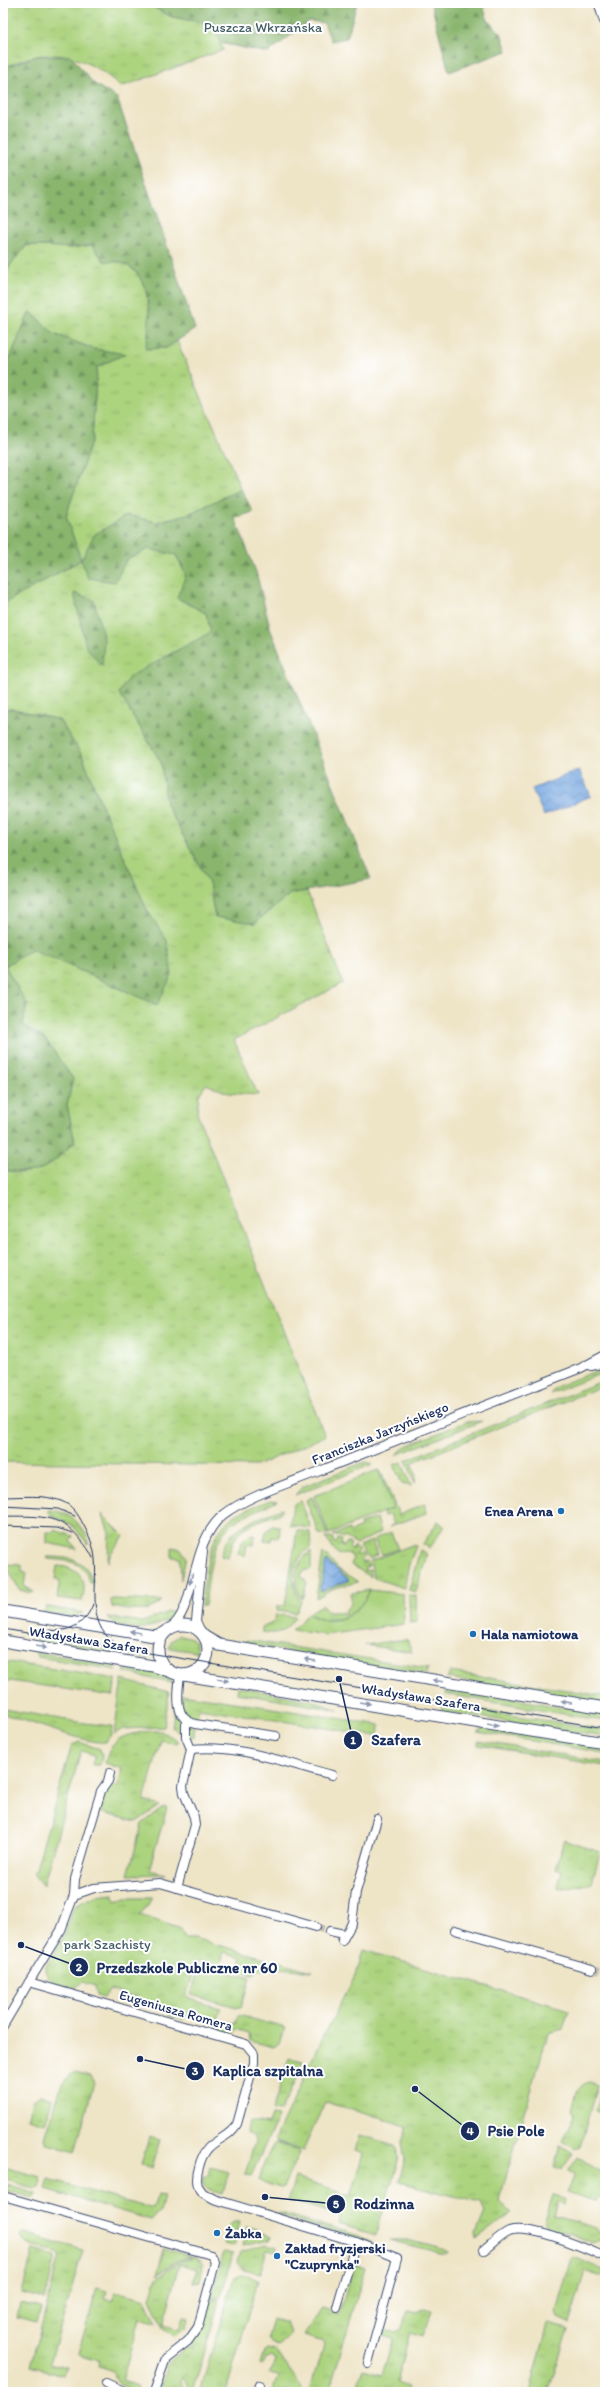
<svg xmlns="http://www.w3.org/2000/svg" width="608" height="2395" font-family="Itim,sans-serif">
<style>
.grass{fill:url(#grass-tufts);stroke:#64816e;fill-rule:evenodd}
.forest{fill:url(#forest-firs);stroke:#527266}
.garden{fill:#acd37e;stroke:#64816e}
.water{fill:url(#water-waves);stroke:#486a9f}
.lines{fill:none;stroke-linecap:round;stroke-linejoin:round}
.minor-tunnel{stroke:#c4c0b1;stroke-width:8;stroke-dasharray:8 4;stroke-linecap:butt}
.minor-casing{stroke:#3b4a6e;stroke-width:10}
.secondary-casing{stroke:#3b4a6e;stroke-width:13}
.minor{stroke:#fff;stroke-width:8}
.secondary{stroke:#fff;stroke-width:11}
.tram{stroke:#1b2f5e;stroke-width:1}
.oneway{fill:#8d97ae}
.poi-dot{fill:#1f6fb2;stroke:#fff;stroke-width:1.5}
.labels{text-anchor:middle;stroke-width:4;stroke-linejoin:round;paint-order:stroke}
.park-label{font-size:14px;fill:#466068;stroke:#fff}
.street-label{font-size:14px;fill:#1b2f5e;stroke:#fff}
.poi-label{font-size:14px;font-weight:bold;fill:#1b2f5e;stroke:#fff;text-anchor:start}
.leader{fill:none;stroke:#1b2f5e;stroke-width:1.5}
.callout-dot{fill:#1b2f5e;stroke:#fff;stroke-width:1.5}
.mark-label{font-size:12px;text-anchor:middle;font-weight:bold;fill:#fff}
.callout-label{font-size:15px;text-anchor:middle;font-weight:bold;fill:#1b2f5e;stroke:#fff;stroke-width:4;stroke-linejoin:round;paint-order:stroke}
</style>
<defs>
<pattern id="grass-tufts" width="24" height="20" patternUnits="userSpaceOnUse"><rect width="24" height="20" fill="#acd37e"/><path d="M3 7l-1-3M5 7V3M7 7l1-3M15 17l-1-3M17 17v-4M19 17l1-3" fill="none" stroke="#93b56f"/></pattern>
<pattern id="forest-firs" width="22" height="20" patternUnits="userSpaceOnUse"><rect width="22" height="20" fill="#89b56d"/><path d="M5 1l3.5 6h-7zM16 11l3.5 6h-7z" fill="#6f945d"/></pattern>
<pattern id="water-waves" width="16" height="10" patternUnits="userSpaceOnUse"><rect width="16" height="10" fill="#74a6e0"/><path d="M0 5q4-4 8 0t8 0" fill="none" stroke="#5e88b9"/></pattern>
</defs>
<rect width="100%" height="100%" fill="#fff"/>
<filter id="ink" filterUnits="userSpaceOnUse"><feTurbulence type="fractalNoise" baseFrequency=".025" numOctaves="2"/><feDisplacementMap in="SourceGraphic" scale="8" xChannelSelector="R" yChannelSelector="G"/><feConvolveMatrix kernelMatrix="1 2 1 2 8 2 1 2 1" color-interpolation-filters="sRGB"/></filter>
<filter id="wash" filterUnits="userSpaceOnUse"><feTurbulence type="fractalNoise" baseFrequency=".012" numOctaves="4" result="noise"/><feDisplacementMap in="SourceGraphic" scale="16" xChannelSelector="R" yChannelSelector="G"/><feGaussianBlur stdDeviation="0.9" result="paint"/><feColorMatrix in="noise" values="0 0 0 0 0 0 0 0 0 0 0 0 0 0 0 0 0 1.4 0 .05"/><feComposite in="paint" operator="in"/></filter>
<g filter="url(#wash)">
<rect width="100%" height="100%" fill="#eee4c6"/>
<g class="grass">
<path d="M3 3H145L172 17 200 22 218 34 223 50 121 87C98 65 70 51 38 56 26 57 14 64 3 68Z"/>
<path d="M27 245 71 248 92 245 104 261C110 262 118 261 123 263 153 275 152 323 146 349L166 348 177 341 241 489 188 514 156 522 127 516 115 582 126 560 148 549 176 555 186 575 177 598 206 613 212 632 168 655 119 693 161 762 166 804 209 883 215 917 255 923 290 894 307 891 343 983 234 1040 258 1095 228 1093 206 1084 199 1095 197 1113 325 1436 256 1466 3 1462V1170L23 1173 75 1142 67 1105 73 1079 46 1040 23 1025 27 1004 4 966 32 949 157 1005 167 941 147 910 102 806 82 755 59 720 14 709H3V604L81 560 66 516 92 439 97 367 124 354 94 349 54 334 30 311 10 358 3 361V278L11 264Z"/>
<path d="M605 1367V1372L550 1394 558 1386Z"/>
<path d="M605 1380V1385L411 1463 416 1474 415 1483 406 1460Z"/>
<path d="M482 1421 396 1455 406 1446 466 1422Z"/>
<path d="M365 1462 373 1464 295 1495 302 1487Z"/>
<path d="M402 1462 411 1486 402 1484 394 1465Z"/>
<path d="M380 1470 399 1515 425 1504 426 1513 389 1527 394 1524 390 1514 384 1516 383 1512 393 1508 378 1471Z"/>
<path d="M312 1497 328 1535 319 1534 306 1500Z"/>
<path d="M271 1500 278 1501C264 1508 246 1513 233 1523 209 1541 209 1579 205 1606H201C206 1575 206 1536 234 1516 245 1509 259 1505 271 1500Z"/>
<path d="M301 1501 311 1528 290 1525 293 1504Z"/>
<path d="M282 1509 281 1513C255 1523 233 1526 228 1558L221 1556C227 1526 257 1519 282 1509Z"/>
<path d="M48 1510C69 1511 82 1523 89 1542L88 1544 72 1525 51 1515Z"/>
<path d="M102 1514 124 1536 111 1553 108 1562 109 1532Z"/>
<path d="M377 1518 381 1532 357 1544 347 1538 333 1535 349 1529 350 1532 361 1527 360 1524Z"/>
<path d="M438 1521 444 1526 430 1548 423 1544Z"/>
<path d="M274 1525 280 1527 279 1538 272 1537 271 1541 264 1540 266 1531Z"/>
<path d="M55 1530 73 1536 70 1541 77 1549 47 1543V1532H55Z"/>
<path d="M297 1530 310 1532 311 1547C291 1561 289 1582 301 1602L296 1613 277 1610V1606H285Z"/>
<path d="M250 1535 255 1536 254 1545 247 1544 245 1556 238 1554 241 1543Z"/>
<path d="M325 1538H333V1542L337 1543 338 1539 342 1540 341 1544 344 1546 347 1542 351 1544 349 1547 352 1550 355 1546 359 1550 356 1553 358 1556 362 1553 365 1557 361 1559 363 1563 367 1561 369 1566 365 1567V1571L370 1570 371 1577 351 1565 353 1559 350 1554 344 1553 339 1555Z"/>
<path d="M372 1541 377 1555 369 1559 359 1546Z"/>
<path d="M412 1545 416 1546 409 1564 404 1588 374 1578 370 1561Z"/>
<path d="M172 1547 181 1549 186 1557 181 1580 180 1558 172 1557Z"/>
<path d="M420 1550 427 1554 416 1592 409 1590Z"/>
<path d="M311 1551V1569L303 1571 301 1576 307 1583 302 1599C291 1583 295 1562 311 1551Z"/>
<path d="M323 1553 340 1570 358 1582 334 1588 316 1598ZM327 1561 349 1579 348 1581 321 1591Z"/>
<path d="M46 1557C67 1557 88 1558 93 1583H90C85 1560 67 1561 48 1559Z"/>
<path d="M7 1564 22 1565V1572L26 1573 24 1586 34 1592 31 1593 20 1590 6 1567Z"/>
<path d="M57 1566C78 1567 89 1580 82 1601L57 1598 60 1580 55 1579Z"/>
<path d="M370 1590 363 1603 347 1617 344 1612 351 1603V1593Z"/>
<path d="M409 1595 416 1596 417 1622 410 1623Z"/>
<path d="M113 1599 162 1601C147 1615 130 1610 112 1607L111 1600Z"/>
<path d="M321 1605 329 1612H342L345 1618 323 1620 308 1614Z"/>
<path d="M47 1607H48L83 1613 72 1617 42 1612Z"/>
<path d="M168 1612H175C163 1630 121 1635 107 1617L143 1622Z"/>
<path d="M276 1614 295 1617C284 1632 280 1635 262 1632V1628L274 1622Z"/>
<path d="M180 1635 192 1638 196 1643 197 1652 169 1648 171 1641Z"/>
<path d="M38 1637 140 1654 149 1659 37 1641Z"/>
<path d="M407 1639 412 1652 365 1645Z"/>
<path d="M246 1640 428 1668 427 1674 245 1644Z"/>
<path d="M35 1652 111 1664 117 1670 38 1657Z"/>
<path d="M3 1661 116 1679 113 1696 3 1680Z"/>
<path d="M127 1668 159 1673 175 1684 124 1672Z"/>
<path d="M450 1672 605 1696V1703L447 1678Z"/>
<path d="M122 1680 169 1692 164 1727 123 1729 114 1734Z"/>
<path d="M238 1687 314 1701 338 1710 237 1693Z"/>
<path d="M446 1688 605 1714V1721L445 1694Z"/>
<path d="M182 1694 381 1725 377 1736 199 1708 196 1721 190 1720 182 1710Z"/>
<path d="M443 1704 605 1730V1737L441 1711Z"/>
<path d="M175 1706 183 1722 194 1727V1737L180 1734 172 1727Z"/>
<path d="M3 1709 84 1723 112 1726 111 1735 105 1742C90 1745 24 1719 3 1714Z"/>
<path d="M484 1728 590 1745 605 1749V1753L477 1732Z"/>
<path d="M150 1731H161L177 1740V1744L161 1740 144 1801 160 1806 136 1822 99 1812 104 1793 109 1787 118 1786 122 1769 105 1763C112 1736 124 1735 150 1731Z"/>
<path d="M478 1741 605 1762V1766L478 1745Z"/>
<path d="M79 1742 100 1749 102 1756 100 1765H92L95 1755 81 1751 43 1886 34 1875 72 1745Z"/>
<path d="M164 1807 167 1808 149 1870 166 1874 128 1875 142 1824Z"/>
<path d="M564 1840 600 1852 592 1883 564 1889 558 1887 562 1870 556 1869Z"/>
<path d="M114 1894 115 1901 125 1898H153L140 1915 181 1929 185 1938H193L312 1971 277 1968 276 1972 266 1969 257 1970 253 1975 238 1971 242 1957 224 1952 220 1966 200 1960 196 1963 187 1994 189 1999 221 2008 218 2020 235 2024 238 2015 285 2028 280 2044 274 2047 250 2041 249 2033 236 2029 231 2035 219 2031 217 2023 187 2016 182 2020 169 2016 167 2008 110 1990 104 1997 97 1995 95 1986 82 1982 75 1989C62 1985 46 1984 45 1968L64 1936 74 1906 95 1896Z"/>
<path d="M363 1950 569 2010 563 2029 548 2033 499 2201 512 2213 477 2238 476 2234 485 2212 481 2203 399 2182 405 2158 401 2145 407 2126 325 2102 303 2151 277 2142 275 2139 315 2053 357 1972Z"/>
<path d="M200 1964 250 1978 241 2008 191 1995Z"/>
<path d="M289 2058 304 2061 280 2112 272 2111Z"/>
<path d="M73 2073 90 2076 94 2082 75 2152 47 2144 45 2139 62 2083Z"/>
<path d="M590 2082 597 2085 580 2147 575 2149 563 2141C566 2131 571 2126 575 2115L572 2109C576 2097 576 2085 590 2082Z"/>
<path d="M602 2086 605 2087V2114L595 2111Z"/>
<path d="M40 2095 52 2099 45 2124 28 2119 33 2101Z"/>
<path d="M271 2116 278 2117 251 2176 245 2174 255 2142 254 2137 247 2132 249 2121 268 2125Z"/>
<path d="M360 2135 394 2145 399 2157 376 2235 339 2224 341 2216 288 2200 295 2178 351 2196 364 2154 355 2151Z"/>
<path d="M149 2137 160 2140 152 2168 141 2165Z"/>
<path d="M276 2143 297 2150 299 2153 283 2187 280 2188 259 2181 264 2163 273 2145Z"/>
<path d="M560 2145 573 2154 561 2170 554 2168Z"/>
<path d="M578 2157 605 2174V2192L596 2201 567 2192 575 2175 568 2172Z"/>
<path d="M3 2167 42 2177 39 2188 35 2189 3 2179Z"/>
<path d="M210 2167 229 2172 223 2194C213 2191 200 2189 203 2176H208Z"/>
<path d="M49 2180 153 2209 158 2195 164 2196 160 2213 151 2220 46 2189Z"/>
<path d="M3 2184 36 2194 34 2198 3 2190Z"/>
<path d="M553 2195 565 2198 564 2204 558 2202 554 2216 596 2228 599 2233 602 2231 605 2238 592 2243 574 2235 549 2228 545 2220Z"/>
<path d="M280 2213 363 2237 374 2244 278 2215Z"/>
<path d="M234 2222H240L234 2246 225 2244 224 2241 229 2225Z"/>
<path d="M247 2226 271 2237 270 2240 242 2246Z"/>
<path d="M24 2233 83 2250 50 2363 67 2367 63 2375 31 2366 60 2255 57 2252C46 2248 21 2249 21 2234Z"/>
<path d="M390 2240H411L446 2249 448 2253H440Z"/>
<path d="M267 2245 276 2248 275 2252 267 2250 260 2273 244 2269 237 2263 240 2252Z"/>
<path d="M164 2249 192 2256 176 2261 157 2275Z"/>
<path d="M33 2250 56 2256 45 2299 22 2293Z"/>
<path d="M224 2252 233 2254 221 2296 210 2300Z"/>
<path d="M195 2256 203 2265 200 2281 193 2282 197 2269 180 2264 163 2325 179 2330 183 2317 189 2318 185 2329 173 2336 163 2329 150 2298 156 2279 176 2263Z"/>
<path d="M574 2257 605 2271V2277L585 2271 569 2323 558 2318 556 2311 571 2259Z"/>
<path d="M355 2264 366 2267 329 2392H311L310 2390 324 2342 303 2336 322 2309 339 2314Z"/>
<path d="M242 2274 258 2280 226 2392H200L234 2277Z"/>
<path d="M97 2288 107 2291 105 2298 113 2300 115 2292 145 2300 156 2324 139 2319 122 2381 138 2386 135 2391C120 2387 116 2386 113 2371L98 2366 99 2360 78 2354Z"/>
<path d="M220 2298 193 2392 183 2378 181 2381 187 2392H158L168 2363 187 2347 194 2349 190 2343 200 2333 209 2302Z"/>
<path d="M20 2303 41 2308 37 2322 17 2317Z"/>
<path d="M424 2309 431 2311 423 2337 410 2333 397 2383 408 2387 406 2392H388L358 2384 363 2370 382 2375 393 2339 383 2336 384 2331 395 2332 401 2330 409 2310 417 2312Z"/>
<path d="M273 2319 287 2323 291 2333 278 2347 271 2344 268 2338Z"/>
<path d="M548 2324 568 2329 548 2392H530Z"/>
<path d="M267 2350 277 2352 305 2392H273L278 2375 269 2373 277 2360 271 2357 266 2358 263 2365 260 2364 264 2351Z"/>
</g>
<g class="forest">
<path d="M145 3H357L347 38 331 41 324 23 309 21 268 53 220 43 218 34 200 22 172 17Z"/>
<path d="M431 3H482L488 21 501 33 507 51 449 72Z"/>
<path d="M37 56H71L93 83 117 98 195 329 166 348 145 349C152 323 153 275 123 263 118 261 110 262 104 261L92 245 71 248 27 245 11 264 3 278V68Z"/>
<path d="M30 311 54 334 94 349 125 354 97 367 92 439 66 516 81 560 94 535 127 515 156 522 188 514 241 489 253 512 235 518 256 572 271 631 371 879 290 894 255 923 215 917 209 883 166 804 161 762 119 693 129 677 211 632 206 613 177 598 186 575 176 555 148 549 126 560 115 582 88 578 81 560 3 604V361L10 358Z"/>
<path d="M74 593 94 600 104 640 102 666 86 647Z"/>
<path d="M3 709H14L59 720 82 755 102 806 147 910 167 941 172 975 157 1005 32 949 5 966 27 1004 23 1025 46 1040 73 1079 67 1105 75 1142C47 1168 43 1176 3 1170Z"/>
</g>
<g class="garden">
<path d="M378 1470 393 1508 329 1534 314 1496Z"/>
<path d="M391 1532 398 1549 381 1555 374 1539Z"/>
<path d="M370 1590 403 1594 404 1624 325 1635 292 1630 308 1614C334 1629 359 1616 370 1590Z"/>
</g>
<g class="water">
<path d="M579 770 591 796 544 816 532 789Z"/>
<path d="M326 1561 349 1580 321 1591 320 1589Z"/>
</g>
</g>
<g filter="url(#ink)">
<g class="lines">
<g class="minor-tunnel">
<path d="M316 1927 330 1931"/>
<path d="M592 1969 605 1972"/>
</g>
<g class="minor-casing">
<g id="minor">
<path d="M591 1366 605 1363"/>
<path d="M170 1628C197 1609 189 1543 223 1515 248 1495 297 1481 327 1468 412 1434 496 1401 581 1368L605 1355"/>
<path d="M201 1632 196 1621 203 1551"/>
<path d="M180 1675C178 1692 173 1719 195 1724L276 1736"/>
<path d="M191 1749C238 1744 286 1763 332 1775"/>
<path d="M177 1888 195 1825 194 1817 184 1793 183 1786 191 1749 186 1737V1721"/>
<path d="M74 1895 75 1879 101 1791 108 1781 110 1773"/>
<path d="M455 1930 592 1969"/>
<path d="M330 1931 344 1934"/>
<path d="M342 1941 352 1923 356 1892 377 1819"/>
<path d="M29 1982 61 1930 74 1895 94 1888 160 1883 316 1927"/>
<path d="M3 2026 29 1982 246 2044 254 2054V2063L237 2124C226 2143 206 2137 199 2167 197 2174 196 2180 198 2186L203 2193 214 2199 356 2242 397 2258 368 2363"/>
<path d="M3 2196 211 2255 215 2262 214 2267 198 2327 188 2341 166 2358 154 2392"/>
<path d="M484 2250C492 2244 500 2235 509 2231 530 2224 585 2248 605 2257"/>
<path d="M337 2307 356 2242"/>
<path d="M106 2383 126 2392"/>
<path d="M257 2392 260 2385"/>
</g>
</g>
<g class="secondary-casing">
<g id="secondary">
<path d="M600 3 605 20"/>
<path d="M3 1611 154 1636 164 1633"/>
<circle cx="183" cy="1650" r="25"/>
<path d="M205 1637 219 1645 605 1708"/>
<path d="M3 1641 153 1666 169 1671"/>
<path d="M184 1675 605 1743"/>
</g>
</g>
<use href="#minor" class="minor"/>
<use href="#secondary" class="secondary"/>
<g class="tram">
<path d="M3 1497C21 1497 44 1494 61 1501 72 1505 78 1514 83 1524 89 1535 94 1546 95 1559 98 1591 85 1628 120 1646"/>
<path d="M3 1506 58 1509 75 1516"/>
<path d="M3 1516C36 1517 59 1512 81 1540 86 1546 90 1551 93 1558"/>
<path d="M3 1526 57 1528 73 1533"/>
<path d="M3 1629 605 1728"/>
<path d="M49 1630C69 1633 86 1624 93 1604"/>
</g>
</g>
<defs><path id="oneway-solid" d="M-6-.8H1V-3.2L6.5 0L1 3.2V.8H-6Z"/></defs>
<g class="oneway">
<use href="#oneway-solid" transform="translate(191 1579) rotate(105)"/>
<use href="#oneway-solid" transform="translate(135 1632) rotate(-170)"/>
<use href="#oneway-solid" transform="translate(41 1647) rotate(10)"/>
<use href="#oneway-solid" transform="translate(310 1660) rotate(-171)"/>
<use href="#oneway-solid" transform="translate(223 1680) rotate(9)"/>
<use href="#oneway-solid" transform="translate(438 1681) rotate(-170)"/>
<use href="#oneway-solid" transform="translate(566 1702) rotate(-171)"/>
<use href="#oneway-solid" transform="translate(365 1703) rotate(9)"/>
<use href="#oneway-solid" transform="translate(493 1725) rotate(9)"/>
</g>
</g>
<g class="poi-dot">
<circle cx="561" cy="1511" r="4"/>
<circle cx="473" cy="1634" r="4"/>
<circle cx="217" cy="2233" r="4"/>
<circle cx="277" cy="2256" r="4"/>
</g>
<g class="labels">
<g class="park-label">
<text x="263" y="32">Puszcza Wkrzańska</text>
<text x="107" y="1949">park Szachisty</text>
</g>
<g class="street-label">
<text transform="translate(380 1433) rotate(-22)" y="5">Franciszka Jarzyńskiego</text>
<text transform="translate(89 1640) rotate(9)" y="5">Władysława Szafera</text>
<text transform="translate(421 1697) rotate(9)" y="5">Władysława Szafera</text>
<text transform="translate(176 2010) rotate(16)" y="5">Eugeniusza Romera</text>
</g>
<g class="poi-label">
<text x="553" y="1516" text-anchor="end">Enea Arena</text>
<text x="481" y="1639">Hala namiotowa</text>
<text x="225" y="2238">Żabka</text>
<text x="285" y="2253">Zakład fryzjerski<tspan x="285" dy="16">"Czuprynka"</tspan></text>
</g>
</g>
<path class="leader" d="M339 1679L353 1740M21 1945L79 1967M140 2059L195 2071M415 2089L470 2131M265 2197L336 2204"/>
<g class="callout-dot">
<circle cx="339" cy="1679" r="4"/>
<circle cx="21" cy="1945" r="4"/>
<circle cx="140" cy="2059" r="4"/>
<circle cx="415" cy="2089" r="4"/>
<circle cx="265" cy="2197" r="4"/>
<circle cx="353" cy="1740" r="10"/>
<circle cx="79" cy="1967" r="10"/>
<circle cx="195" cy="2071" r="10"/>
<circle cx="470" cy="2131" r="10"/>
<circle cx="336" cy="2204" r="10"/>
</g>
<g class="mark-label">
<text x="353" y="1744">1</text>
<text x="79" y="1971">2</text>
<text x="195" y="2075">3</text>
<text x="470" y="2135">4</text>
<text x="336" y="2208">5</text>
</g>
<g class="callout-label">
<text x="396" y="1745">Szafera</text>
<text x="187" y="1973">Przedszkole Publiczne nr 60</text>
<text x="268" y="2076">Kaplica szpitalna</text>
<text x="516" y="2136">Psie Pole</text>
<text x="384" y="2209">Rodzinna</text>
</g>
<rect width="608" height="2395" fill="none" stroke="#fff" stroke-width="16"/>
</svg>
